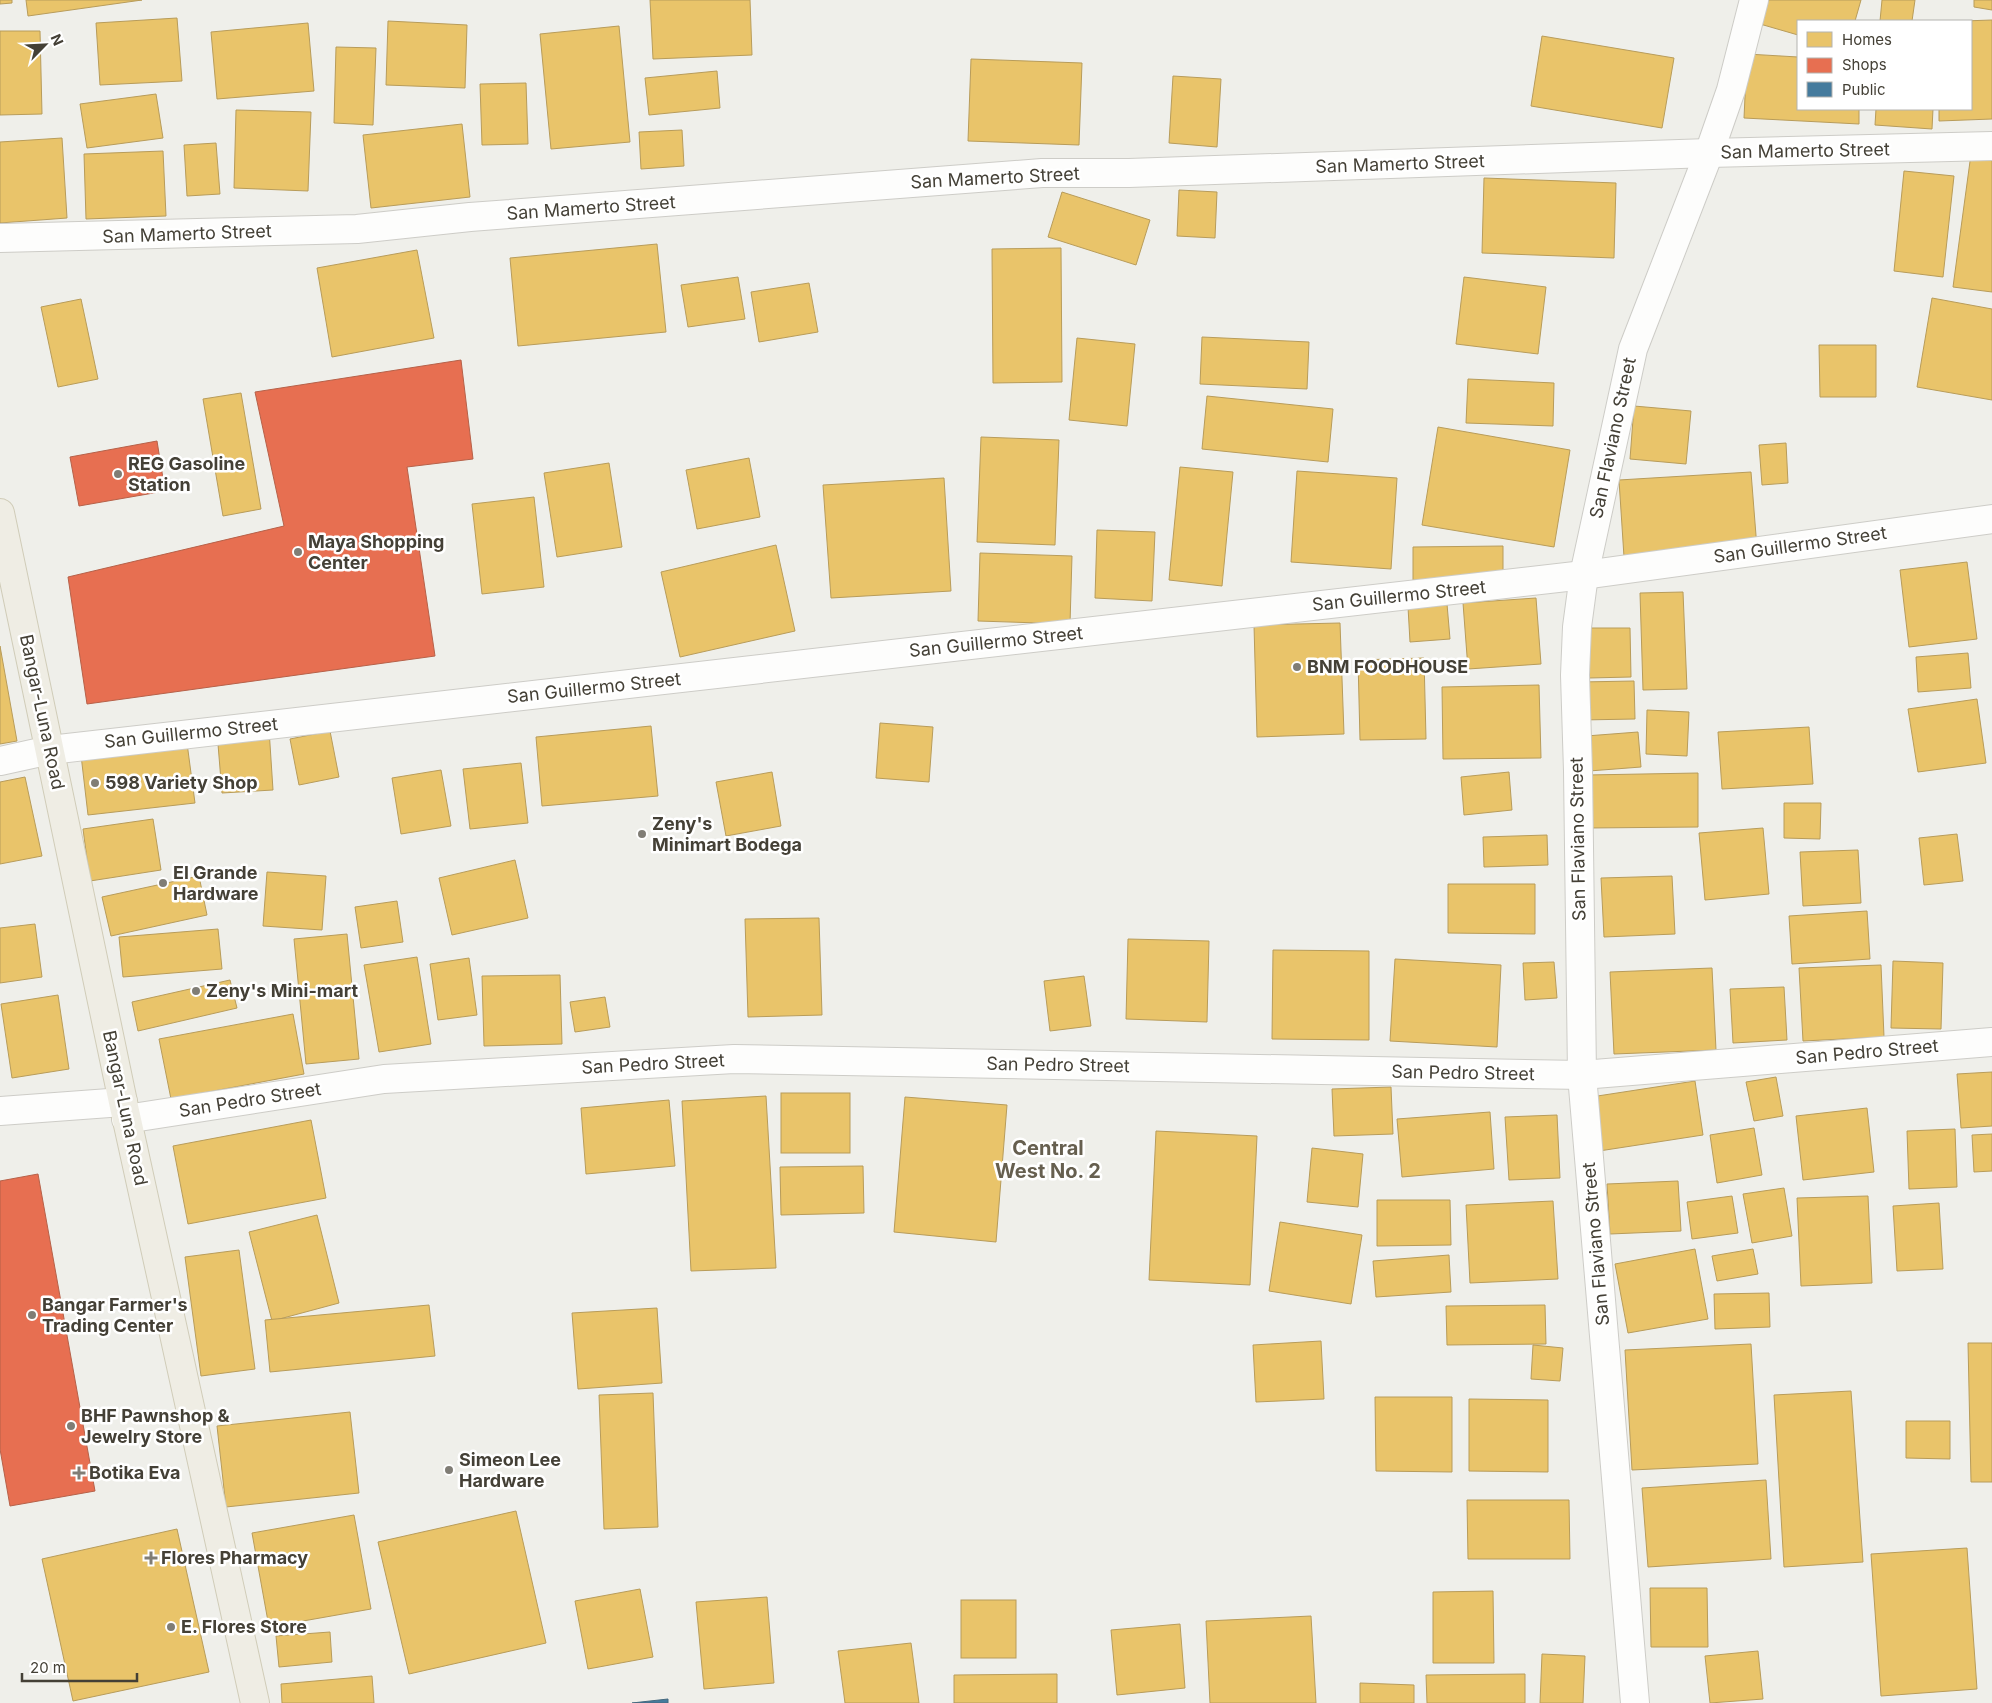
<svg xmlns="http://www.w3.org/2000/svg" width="1992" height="1703" font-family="Inter,sans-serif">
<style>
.homes{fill:#e9c46a;stroke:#b89c5a}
.shops{fill:#e76f51;stroke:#b66149}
.public{fill:#457b9d;stroke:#45697e}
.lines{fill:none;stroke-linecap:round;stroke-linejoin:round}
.minor-casing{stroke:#cdccc7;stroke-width:30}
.major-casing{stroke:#d0ccb8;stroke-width:30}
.minor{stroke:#fdfdfc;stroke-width:28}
.major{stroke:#efede4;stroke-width:28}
.poi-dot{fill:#807d75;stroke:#fff;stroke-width:2}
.labels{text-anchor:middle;stroke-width:5;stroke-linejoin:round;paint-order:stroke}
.street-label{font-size:18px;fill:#444036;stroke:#fff}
.poi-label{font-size:18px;font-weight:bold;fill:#444036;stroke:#fff;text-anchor:start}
.quarter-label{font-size:20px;font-weight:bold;fill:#665f4f;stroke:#fff}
</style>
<rect width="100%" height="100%" fill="#efefea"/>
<g class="homes">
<path d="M0 0H12V3L0 4Z"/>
<path d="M26 0H142L28 16Z"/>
<path d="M650 0H750L752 55 653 59Z"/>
<path d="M1766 0H1861L1855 21H1798V35L1760 24Z"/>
<path d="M1882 0H1915L1912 21H1880Z"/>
<path d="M1974 0H1992V10L1974 7Z"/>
<path d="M177 18 182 81 100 85 96 23Z"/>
<path d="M1992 20V119L1939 121V109H1971V21H1963Z"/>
<path d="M388 21 467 25 465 88 386 85Z"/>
<path d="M308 23 314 91 217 99 211 32Z"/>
<path d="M619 26 630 142 551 149 540 34Z"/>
<path d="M0 31H40L42 114 0 115Z"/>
<path d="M1542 36 1674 58 1662 128 1531 106Z"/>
<path d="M336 47 376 48 373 125 334 123Z"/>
<path d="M1747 54 1798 57V109H1859V124L1744 118Z"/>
<path d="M971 59 1082 63 1079 145 968 141Z"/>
<path d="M717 71 720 108 649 115 645 78Z"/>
<path d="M1173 76 1221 79 1217 147 1169 143Z"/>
<path d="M526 83 528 144 482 145 480 84Z"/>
<path d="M156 94 163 138 87 148 80 104Z"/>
<path d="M1876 109H1933L1932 129 1875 125Z"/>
<path d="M236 110 311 112 308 191 234 188Z"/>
<path d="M462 124 470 197 371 208 363 135Z"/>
<path d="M682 130 684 166 641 169 639 132Z"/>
<path d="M62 138 67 218 0 223V142Z"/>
<path d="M216 143 220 194 187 196 184 145Z"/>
<path d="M163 151 166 216 86 219 84 154Z"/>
<path d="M1971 154 1992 157V292L1953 287Z"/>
<path d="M1904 171 1954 176 1943 277 1894 271Z"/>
<path d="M1484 178 1616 183 1614 258 1482 253Z"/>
<path d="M1179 190 1217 192 1215 238 1177 236Z"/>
<path d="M1062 192 1150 220 1136 265 1048 237Z"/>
<path d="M657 244 666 332 518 346 510 258Z"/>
<path d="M1061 248 1062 382 993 383 992 249Z"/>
<path d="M417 250 434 338 332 357 317 268Z"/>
<path d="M738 277 745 319 688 327 681 285Z"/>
<path d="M1464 277 1546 287 1538 354 1456 344Z"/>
<path d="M809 283 818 332 759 342 751 292Z"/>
<path d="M1932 298 1992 309V400L1917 387Z"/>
<path d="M81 299 98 379 58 387 41 307Z"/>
<path d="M1202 337 1309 342 1307 389 1200 384Z"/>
<path d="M1077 338 1135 344 1127 426 1069 420Z"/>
<path d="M1819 345H1876V397H1820Z"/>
<path d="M1468 379 1554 383 1553 426 1466 423Z"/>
<path d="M241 393 261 509 223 516 203 399Z"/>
<path d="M1207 396 1333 409 1328 462 1202 449Z"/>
<path d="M1634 406 1691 411 1686 464 1630 459Z"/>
<path d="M1438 427 1570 450 1554 547 1422 525Z"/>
<path d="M981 437 1059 440 1055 545 977 542Z"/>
<path d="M1786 443 1788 483 1762 485 1759 445Z"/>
<path d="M749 458 760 517 697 529 686 470Z"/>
<path d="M609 463 622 547 557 557 544 473Z"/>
<path d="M1180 467 1233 472 1222 586 1169 580Z"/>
<path d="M1297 471 1397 478 1391 569 1291 562Z"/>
<path d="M1751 472 1757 548 1624 557 1619 480Z"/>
<path d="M944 478 951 591 831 598 823 485Z"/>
<path d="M534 497 544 587 482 594 472 504Z"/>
<path d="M1097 530 1155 532 1152 601 1095 598Z"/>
<path d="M776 545 795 631 680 657 661 572Z"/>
<path d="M1503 546V579L1413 580V547Z"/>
<path d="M980 553 1072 556 1070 624 978 621Z"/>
<path d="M1967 562 1977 639 1909 647 1900 570Z"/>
<path d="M1683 592 1687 689 1643 690 1640 593Z"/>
<path d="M1536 598 1541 664 1468 669 1463 603Z"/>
<path d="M1447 604 1450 639 1410 642 1408 607Z"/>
<path d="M1340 623 1344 734 1257 737 1254 625Z"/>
<path d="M1588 628H1630L1631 677 1589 678Z"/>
<path d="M0 646 17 741 0 744Z"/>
<path d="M1968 653 1971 688 1918 692 1916 657Z"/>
<path d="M1424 658 1426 739 1360 740 1358 660Z"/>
<path d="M1634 681 1635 719 1581 720 1580 682Z"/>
<path d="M1539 685 1541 758 1443 759 1442 687Z"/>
<path d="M1977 699 1986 763 1918 772 1908 709Z"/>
<path d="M1647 710 1689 712 1687 756 1646 754Z"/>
<path d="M880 723 933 727 929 782 876 778Z"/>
<path d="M651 726 658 796 542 806 536 737Z"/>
<path d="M1809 727 1813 784 1722 789 1718 732Z"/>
<path d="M269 729 273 790 222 793 217 732Z"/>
<path d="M330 731 339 777 299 785 290 739Z"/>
<path d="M1638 732 1641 767 1589 771 1586 736Z"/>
<path d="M187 743 195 803 88 815 81 755Z"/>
<path d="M521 763 528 823 470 829 463 769Z"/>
<path d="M441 770 451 826 401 834 392 778Z"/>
<path d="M772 772 781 826 726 836 716 782Z"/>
<path d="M1509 772 1512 810 1464 815 1461 777Z"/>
<path d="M1698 773V827L1588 828 1587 775Z"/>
<path d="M25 777 42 856 0 864V782Z"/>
<path d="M1784 803H1821L1820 839 1784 838Z"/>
<path d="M153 819 161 870 90 881 83 829Z"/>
<path d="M1763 828 1769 894 1705 900 1699 833Z"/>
<path d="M1957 834 1963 881 1924 885 1919 838Z"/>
<path d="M1547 835 1548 865 1484 867 1483 837Z"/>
<path d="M1858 850 1861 903 1803 906 1800 852Z"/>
<path d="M515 860 528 918 452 935 439 878Z"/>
<path d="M267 872 326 876 322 930 263 926Z"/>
<path d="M199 876 207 915 111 936 102 897Z"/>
<path d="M1672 876 1675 934 1604 937 1601 878Z"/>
<path d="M1448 884H1535V934L1448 933Z"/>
<path d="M397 901 403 942 361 948 355 907Z"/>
<path d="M1867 911 1870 959 1792 964 1789 916Z"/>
<path d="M819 918 822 1015 748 1017 745 919Z"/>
<path d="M35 924 42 977 0 983V928Z"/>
<path d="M218 929 222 969 123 977 119 937Z"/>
<path d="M347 934 359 1059 306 1064 294 939Z"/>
<path d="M1128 939 1209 941 1207 1022 1126 1019Z"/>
<path d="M1273 950 1369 951V1040L1272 1039Z"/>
<path d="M417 957 431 1044 379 1052 364 965Z"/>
<path d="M469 958 477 1015 438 1020 430 964Z"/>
<path d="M1395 959 1501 965 1497 1047 1390 1041Z"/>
<path d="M1893 961 1943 963 1941 1029 1891 1028Z"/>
<path d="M1554 962 1557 998 1525 1000 1523 963Z"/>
<path d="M1881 965 1884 1037 1803 1041 1799 968Z"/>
<path d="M1712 968 1716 1050 1614 1054 1610 972Z"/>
<path d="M560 975 562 1044 484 1046 482 976Z"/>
<path d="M1084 976 1091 1026 1050 1031 1044 981Z"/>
<path d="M230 980 237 1008 138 1031 132 1002Z"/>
<path d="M1784 987 1787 1040 1733 1043 1730 989Z"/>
<path d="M58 995 69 1069 12 1078 1 1004Z"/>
<path d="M605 997 610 1027 575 1032 570 1002Z"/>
<path d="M293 1014 304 1074 171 1099 159 1039Z"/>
<path d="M1992 1072V1126L1961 1128 1957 1074Z"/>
<path d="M1776 1077 1783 1116 1754 1121 1746 1082Z"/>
<path d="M1695 1081 1703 1135 1599 1151 1591 1097Z"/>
<path d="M1391 1087 1393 1134 1334 1136 1332 1089Z"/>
<rect x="781" y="1093" width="69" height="60"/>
<path d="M766 1096 776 1268 691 1271 682 1101Z"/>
<path d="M905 1097 1007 1105 996 1242 894 1232Z"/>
<path d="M669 1100 675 1166 586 1174 581 1108Z"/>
<path d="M1867 1108 1874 1172 1803 1180 1796 1116Z"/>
<path d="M1490 1112 1494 1169 1402 1177 1397 1119Z"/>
<path d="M1557 1115 1560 1178 1509 1180 1505 1117Z"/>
<path d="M311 1120 326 1198 188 1224 173 1146Z"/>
<path d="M1754 1128 1762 1175 1717 1183 1710 1135Z"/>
<path d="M1955 1129 1957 1187 1909 1189 1907 1131Z"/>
<path d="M1156 1131 1257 1136 1250 1285 1149 1280Z"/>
<path d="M1992 1134V1171L1974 1172 1972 1135Z"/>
<path d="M1312 1148 1363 1154 1358 1207 1307 1202Z"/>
<path d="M863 1166 864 1213 781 1215 780 1167Z"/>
<path d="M1678 1181 1681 1231 1610 1234 1607 1184Z"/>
<path d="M1784 1188 1792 1236 1752 1243 1743 1194Z"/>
<path d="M1732 1196 1738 1233 1692 1239 1687 1202Z"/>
<path d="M1868 1196 1872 1283 1801 1286 1797 1198Z"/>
<path d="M1377 1200H1450L1451 1245 1377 1246Z"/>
<path d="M1553 1201 1558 1279 1470 1283 1466 1205Z"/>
<path d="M1939 1203 1943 1269 1897 1271 1893 1206Z"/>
<path d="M317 1215 339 1303 272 1321 249 1232Z"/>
<path d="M1280 1222 1362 1235 1351 1304 1269 1291Z"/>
<path d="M1695 1249 1708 1319 1628 1333 1615 1264Z"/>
<path d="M1753 1249 1758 1274 1717 1281 1712 1256Z"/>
<path d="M239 1250 255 1369 201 1376 185 1257Z"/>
<path d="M1449 1255 1451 1292 1376 1297 1373 1261Z"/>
<path d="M1769 1293 1770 1327 1715 1329 1714 1294Z"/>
<path d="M429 1305 435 1356 270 1372 265 1320Z"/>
<path d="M1545 1305 1546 1344 1447 1345 1446 1306Z"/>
<path d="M657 1308 662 1383 578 1389 572 1313Z"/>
<path d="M1321 1341 1324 1399 1256 1402 1253 1345Z"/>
<path d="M1968 1343H1992V1482H1971Z"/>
<path d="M1751 1344 1758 1464 1632 1470 1625 1350Z"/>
<path d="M1533 1345 1563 1348 1560 1381 1531 1379Z"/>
<path d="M1851 1391 1863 1562 1784 1567 1774 1395Z"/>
<path d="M653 1393 658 1527 604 1529 599 1395Z"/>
<path d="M1375 1397H1452V1472L1376 1471Z"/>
<path d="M1469 1399 1548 1400V1472L1469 1471Z"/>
<path d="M350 1412 359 1493 226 1507 217 1426Z"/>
<path d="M1906 1421H1950V1459L1906 1458Z"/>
<path d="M1766 1480 1771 1559 1648 1567 1642 1488Z"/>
<path d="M1467 1500H1569L1570 1559H1468Z"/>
<path d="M516 1511 546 1643 409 1674 378 1542Z"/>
<path d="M354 1515 371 1609 269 1627 252 1533Z"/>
<path d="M177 1529 209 1672 73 1701 42 1559Z"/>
<path d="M1967 1548 1977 1689 1881 1696 1871 1554Z"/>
<path d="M1650 1588H1707L1708 1647H1651Z"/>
<path d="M640 1589 653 1657 588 1669 575 1601Z"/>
<path d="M1493 1591 1494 1663H1433V1592Z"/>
<path d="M767 1597 774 1683 704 1689 696 1602Z"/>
<rect x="961" y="1600" width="55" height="58"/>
<path d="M1311 1616 1316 1703H1210L1206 1621Z"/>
<path d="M1180 1624 1185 1688 1117 1695 1111 1630Z"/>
<path d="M330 1632 332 1662 279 1667 276 1636Z"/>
<path d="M911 1643 919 1703H845L838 1651Z"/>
<path d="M1758 1651 1763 1699 1710 1703 1705 1656Z"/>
<path d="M1542 1654 1585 1656 1583 1703H1540Z"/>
<path d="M1057 1674V1703H954V1675Z"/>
<path d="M1525 1674V1703H1427L1426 1675Z"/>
<path d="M372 1676 374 1703H282L281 1684Z"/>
<path d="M1360 1683 1414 1685V1703H1360Z"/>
</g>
<g class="shops">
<path d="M461 360 473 459 407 467 435 656 87 704 68 577 284 526 255 392Z"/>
<path d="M157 441 165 491 79 506 70 457Z"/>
<path d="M38 1174 95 1491 10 1506 0 1449V1181Z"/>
</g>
<path class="public" d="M668 1699V1703H632Z"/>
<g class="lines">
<g class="minor-casing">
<g id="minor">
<path d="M0 238 357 229 470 217 1042 173H1129L1709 153 1992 146"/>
<path d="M0 761 50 750 1584 575 1992 519"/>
<path d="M0 1111 123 1102"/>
<path d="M126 1119 384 1079 734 1059 1582 1075 1992 1042"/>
<path d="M1635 1703 1582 1075 1578 771 1575 675 1577 627 1584 575 1633 349 1709 153 1731 90 1754 0"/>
</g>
</g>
<g class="major-casing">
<path id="major" d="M0 513 123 1102 255 1703"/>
</g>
<use href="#minor" class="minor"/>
<use href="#major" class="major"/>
</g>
<g class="poi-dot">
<circle cx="118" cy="474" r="5"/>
<circle cx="298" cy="552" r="5"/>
<circle cx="1297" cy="667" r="5"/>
<circle cx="95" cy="783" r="5"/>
<circle cx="642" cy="834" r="5"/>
<circle cx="163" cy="883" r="5"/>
<circle cx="196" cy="991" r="5"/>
<circle cx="32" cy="1315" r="5"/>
<circle cx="71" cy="1426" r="5"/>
<circle cx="449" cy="1470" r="5"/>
<path d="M76.5 1465.5h5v5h5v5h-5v5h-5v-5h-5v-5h5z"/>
<path d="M148.5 1550.5h5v5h5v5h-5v5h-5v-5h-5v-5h5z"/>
<circle cx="171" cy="1627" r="5"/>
</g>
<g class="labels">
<g class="street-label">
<text transform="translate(1805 151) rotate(-1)" y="6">San Mamerto Street</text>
<text transform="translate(1400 164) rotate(-2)" y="6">San Mamerto Street</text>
<text transform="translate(995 178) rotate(-3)" y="6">San Mamerto Street</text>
<text transform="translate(591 208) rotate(-4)" y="6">San Mamerto Street</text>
<text transform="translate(187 234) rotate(-2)" y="6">San Mamerto Street</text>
<text transform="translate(1613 438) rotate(-78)" y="6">San Flaviano Street</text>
<text transform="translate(1800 545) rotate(-8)" y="6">San Guillermo Street</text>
<text transform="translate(1399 596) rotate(-6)" y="6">San Guillermo Street</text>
<text transform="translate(996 642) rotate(-6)" y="6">San Guillermo Street</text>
<text transform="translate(594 688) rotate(-6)" y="6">San Guillermo Street</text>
<text transform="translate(42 712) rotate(78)" y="6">Bangar-Luna Road</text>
<text transform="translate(191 733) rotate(-6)" y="6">San Guillermo Street</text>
<text transform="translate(1578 839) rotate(-91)" y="6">San Flaviano Street</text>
<text transform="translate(1867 1052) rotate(-5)" y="6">San Pedro Street</text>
<text transform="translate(653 1064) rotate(-3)" y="6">San Pedro Street</text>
<text transform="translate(1058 1065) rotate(1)" y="6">San Pedro Street</text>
<text transform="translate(1463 1073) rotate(1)" y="6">San Pedro Street</text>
<text transform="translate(250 1100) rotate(-9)" y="6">San Pedro Street</text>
<text transform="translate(125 1108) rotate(78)" y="6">Bangar-Luna Road</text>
<text transform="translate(1596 1244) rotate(-95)" y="6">San Flaviano Street</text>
</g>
<g class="poi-label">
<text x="128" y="470">REG Gasoline<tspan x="128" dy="21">Station</tspan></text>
<text x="308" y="548">Maya Shopping<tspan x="308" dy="21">Center</tspan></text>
<text x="1307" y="673">BNM FOODHOUSE</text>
<text x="105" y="789">598 Variety Shop</text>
<text x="652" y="830">Zeny's<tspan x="652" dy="21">Minimart Bodega</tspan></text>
<text x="173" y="879">El Grande<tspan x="173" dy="21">Hardware</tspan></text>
<text x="206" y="997">Zeny's Mini-mart</text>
<text x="42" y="1311">Bangar Farmer's<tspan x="42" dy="21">Trading Center</tspan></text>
<text x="81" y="1422">BHF Pawnshop &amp;<tspan x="81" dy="21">Jewelry Store</tspan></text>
<text x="459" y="1466">Simeon Lee<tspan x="459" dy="21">Hardware</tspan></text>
<text x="89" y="1479">Botika Eva</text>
<text x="161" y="1564">Flores Pharmacy</text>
<text x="181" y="1633">E. Flores Store</text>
</g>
<g class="quarter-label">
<text x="1048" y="1155">Central<tspan x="1048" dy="23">West No. 2</tspan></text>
</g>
</g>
<rect x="1797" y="20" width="175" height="90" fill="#ffffff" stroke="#b4b3af"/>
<rect x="1807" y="32" width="25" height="15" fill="#e9c46a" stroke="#b4b3af"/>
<text x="1842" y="45" font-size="15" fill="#444036">Homes</text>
<rect x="1807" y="58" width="25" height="15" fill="#e76f51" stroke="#b4b3af"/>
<text x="1842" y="70" font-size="15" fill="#444036">Shops</text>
<rect x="1807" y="82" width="25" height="15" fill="#457b9d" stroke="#b4b3af"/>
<text x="1842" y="95" font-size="15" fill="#444036">Public</text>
<g transform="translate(45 45) rotate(66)" stroke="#ffffff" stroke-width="4" paint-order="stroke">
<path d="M0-4L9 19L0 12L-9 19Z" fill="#444036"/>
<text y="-8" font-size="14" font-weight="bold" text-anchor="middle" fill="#444036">N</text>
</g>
<path d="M22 1673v8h115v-8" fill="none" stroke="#444036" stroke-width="2.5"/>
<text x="30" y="1673" font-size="15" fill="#444036" stroke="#ffffff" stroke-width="4" paint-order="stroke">20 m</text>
</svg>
